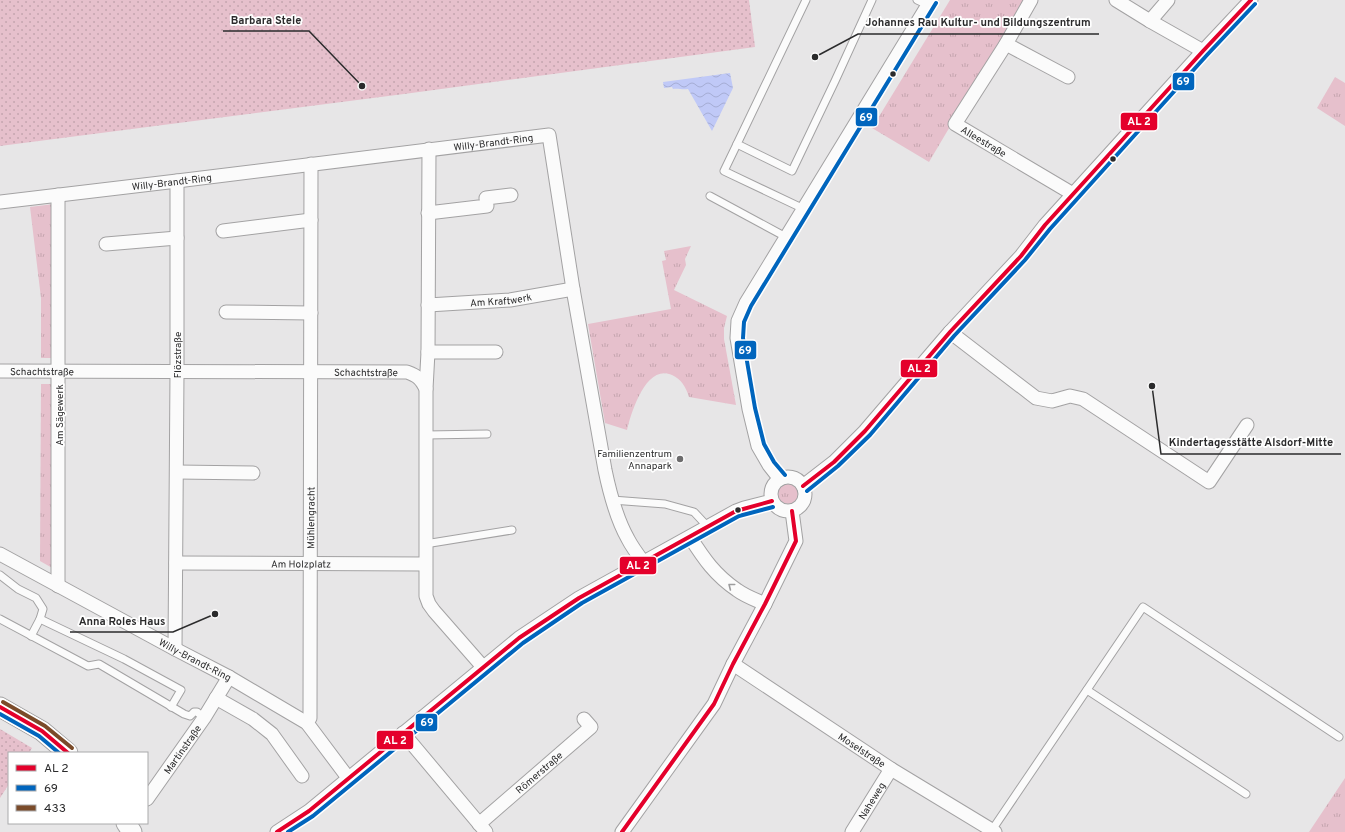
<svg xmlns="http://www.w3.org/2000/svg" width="1345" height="832" font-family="Overpass,sans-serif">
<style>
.grass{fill:url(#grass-tufts)}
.park{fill:url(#park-dots)}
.water{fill:url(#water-waves)}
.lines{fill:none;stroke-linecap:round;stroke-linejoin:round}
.lane-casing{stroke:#a3a2a3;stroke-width:9}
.street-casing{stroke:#a3a2a3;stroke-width:15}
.secondary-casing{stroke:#a3a2a3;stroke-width:21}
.lane{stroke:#fbfbfb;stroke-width:7}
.street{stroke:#fbfbfb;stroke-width:13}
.secondary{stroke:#fbfbfb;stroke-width:19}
.bus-1-casing{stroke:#fff;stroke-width:7}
.bus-2-casing{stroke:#fff;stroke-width:7}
.bus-3-casing{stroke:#fff;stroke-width:7}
.bus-1{stroke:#e4002b;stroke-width:4}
.bus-2{stroke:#0065bd;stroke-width:4}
.bus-3{stroke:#7a4b2a;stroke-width:4}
.oneway{stroke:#9d9d9e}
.bus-dot{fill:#2b2b2c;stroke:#fff;stroke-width:1.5}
.poi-dot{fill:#6d6c6d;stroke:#fff;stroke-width:1.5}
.labels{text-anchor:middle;stroke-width:3.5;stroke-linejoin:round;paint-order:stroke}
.street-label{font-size:10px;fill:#2b2b2c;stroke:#fff}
.poi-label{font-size:10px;fill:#2b2b2c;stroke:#fff;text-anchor:end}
.leader{fill:none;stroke:#2b2b2c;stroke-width:1.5}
.callout-dot{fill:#2b2b2c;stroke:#fff;stroke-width:1.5}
.callout-label{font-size:11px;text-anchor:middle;font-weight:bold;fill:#2b2b2c;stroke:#fff;stroke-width:3.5;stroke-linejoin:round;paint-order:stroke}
.line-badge{stroke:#fff;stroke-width:1.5}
.badge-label{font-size:11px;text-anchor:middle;font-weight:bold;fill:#fff}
</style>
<defs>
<pattern id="grass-tufts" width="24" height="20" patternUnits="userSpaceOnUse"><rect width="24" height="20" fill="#e6c0cc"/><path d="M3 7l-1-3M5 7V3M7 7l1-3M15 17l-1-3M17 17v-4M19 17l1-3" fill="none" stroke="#c5a5af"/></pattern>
<pattern id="park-dots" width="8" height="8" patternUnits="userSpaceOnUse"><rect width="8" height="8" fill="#e6c0cc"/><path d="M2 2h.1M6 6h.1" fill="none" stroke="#c5a5af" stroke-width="1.8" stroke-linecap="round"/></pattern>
<pattern id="water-waves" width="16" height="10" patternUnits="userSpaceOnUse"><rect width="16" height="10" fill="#c0c9f7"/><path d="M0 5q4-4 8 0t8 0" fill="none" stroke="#a5add4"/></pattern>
</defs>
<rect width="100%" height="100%" fill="#e7e6e7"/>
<g class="grass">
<path d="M950 0H1025L929 162 872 128Z"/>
<path d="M1335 77 1345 83V126L1317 108Z"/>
<path d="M54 204V358H41V298L30 207Z"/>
<path d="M691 246 685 259 686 265 674 290 727 316 724 328V339L736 405 689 397C686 387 681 379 672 375 646 363 631 413 627 430L605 423 588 324 671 309 662 261 666 260 664 251Z"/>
<path d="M41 384H54V569L40 561Z"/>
<circle cx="788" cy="494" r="10"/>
<path d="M1345 778V832H1309Z"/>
</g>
<g class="park">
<path d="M0 0H749L755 47 404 94 0 146Z"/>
<path d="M0 729 32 748 29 753H9V784L0 798Z"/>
</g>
<path class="water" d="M730 73 733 88 712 131 688 89C682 90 678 88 673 89L672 87 664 88 663 82Z"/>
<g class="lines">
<g class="lane-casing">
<g id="lane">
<path d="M806 0 737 144 792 171 835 81 872 0"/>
<path d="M917 0 928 5"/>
<path d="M737 144 724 171 804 209"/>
<path d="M710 196 786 237"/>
<path d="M426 435 487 434"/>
<path d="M612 500 665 504 694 512 708 527"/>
<path d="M425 544 512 530"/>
<path d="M0 575 18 589 36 598 43 609 40 619 31 636"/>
<path d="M0 619 88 666 99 664 184 714 190 716 194 712H197L204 718"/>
<path d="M40 619 124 659 181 690 171 707"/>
<path d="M1087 690 1246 794"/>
<path d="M992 830 1143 607 1339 737"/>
</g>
</g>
<g class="street-casing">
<g id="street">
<path id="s1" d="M1031 0 1006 44 955 124 1073 194"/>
<path d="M1116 0 1150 21 1203 51"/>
<path d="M1150 21 1168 0"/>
<path d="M1006 44 1068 77"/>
<path id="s2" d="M0 202 177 181 549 135 573 289 605 470C610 494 616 518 628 539 632 547 638 555 644 563"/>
<path d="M428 213 487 206 486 198 511 195"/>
<path d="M223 231 311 220"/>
<path d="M106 244 177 238"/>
<path id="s3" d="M428 305 510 300 573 289"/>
<path d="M226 312 311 313"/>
<path d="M950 332 1036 398 1052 401 1070 396 1083 399 1209 482 1247 425"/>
<path d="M428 352H496"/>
<path id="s4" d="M0 371 407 372C418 376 421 379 426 389V596L429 604 434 611 483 667"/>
<path d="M426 389 428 352 429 149"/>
<path d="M177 472 253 473"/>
<circle cx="788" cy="494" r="17"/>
<path d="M780 479 769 465 758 446 749 409 737 338 738 321 746 303 931 0"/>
<path d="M803 486 834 462 865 431 950 332 1021 256 1045 225 1203 51 1251 0"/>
<path d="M690 537C704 559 715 575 737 590 745 596 756 600 765 604"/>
<path id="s5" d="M0 554 175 649 229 677 307 723 349 779"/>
<path id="s6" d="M176 563 425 564"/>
<path d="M58 586V195"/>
<path id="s7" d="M175 649 177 372V181"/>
<path id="s8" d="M733 664 891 769 995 832"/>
<path d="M216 698 253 719 272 734 302 776"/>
<path id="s9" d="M307 723 310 718 311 164"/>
<path d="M403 733 486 832"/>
<path id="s10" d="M147 799 204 718 229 677"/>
<path id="s11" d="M479 824 591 727 584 719"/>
<path d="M277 832 309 811 519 638 579 598 736 511 744 508 772 501"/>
<path d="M622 832 714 704 733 664 765 604 796 541 792 511"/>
<path id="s12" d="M852 832 891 769"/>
</g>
</g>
<g class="secondary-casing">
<g id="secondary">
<path d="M0 707 42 731 68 753"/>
<path d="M126 823 132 832"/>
</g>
</g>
<use href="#lane" class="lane"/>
<use href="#street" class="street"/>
<use href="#secondary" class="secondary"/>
<g class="bus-1-casing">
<g id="bus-1">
<path d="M803 486 834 462 865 431 950 332 1021 256 1045 225 1203 51 1251 0"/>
<path d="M0 707 42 731 68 753"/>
<path d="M277 832 309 811 519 638 579 598 736 511 772 501"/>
<path d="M622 832 714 704 733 664 765 604 796 541 792 511"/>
</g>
</g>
<g class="bus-2-casing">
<g id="bus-2">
<path d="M785 475 774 462 764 444 755 408 743 338 744 322 751 306 936 3"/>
<path d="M807 491 838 466 870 435 954 336 1025 260 1050 229 1207 55 1255 4"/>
<path d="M0 714 39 736 59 753"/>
<path d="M288 832 313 816 523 643 582 603 739 516 773 507"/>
</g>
</g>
<g class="bus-3-casing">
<path id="bus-3" d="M3 702 45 726 72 748"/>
</g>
<use href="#bus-1" class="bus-1"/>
<use href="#bus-2" class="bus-2"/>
<use href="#bus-3" class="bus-3"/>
</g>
<defs><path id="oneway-chevron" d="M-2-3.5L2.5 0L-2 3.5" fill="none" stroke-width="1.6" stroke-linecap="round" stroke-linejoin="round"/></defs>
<use class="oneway" href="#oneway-chevron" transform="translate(731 586) rotate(-142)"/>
<g class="bus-dot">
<circle cx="893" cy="74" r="3.5"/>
<circle cx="1113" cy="159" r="3.5"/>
<circle cx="738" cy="510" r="3.5"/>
</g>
<circle class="poi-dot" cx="680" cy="459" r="4"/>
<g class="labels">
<g class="street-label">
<text dy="4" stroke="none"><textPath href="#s2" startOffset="497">Willy-Brandt-Ring</textPath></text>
<text dy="4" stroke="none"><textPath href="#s1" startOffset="179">Alleestraße</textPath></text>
<text dy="4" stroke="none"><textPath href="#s2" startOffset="173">Willy-Brandt-Ring</textPath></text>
<text dy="4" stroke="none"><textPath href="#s3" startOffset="73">Am Kraftwerk</textPath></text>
<text dy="4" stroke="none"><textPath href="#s7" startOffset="294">Flözstraße</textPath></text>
<text dy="4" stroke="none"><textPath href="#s4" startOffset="42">Schachtstraße</textPath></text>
<text dy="4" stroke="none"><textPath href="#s4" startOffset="366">Schachtstraße</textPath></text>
<text transform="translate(59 415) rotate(-90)" y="4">Am Sägewerk</text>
<text dy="4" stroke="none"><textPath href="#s9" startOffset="206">Mühlengracht</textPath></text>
<text dy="4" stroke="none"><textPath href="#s6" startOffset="125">Am Holzplatz</textPath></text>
<text dy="4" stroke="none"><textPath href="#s5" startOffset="222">Willy-Brandt-Ring</textPath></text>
<text dy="4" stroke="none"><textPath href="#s10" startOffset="61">Martinstraße</textPath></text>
<text dy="4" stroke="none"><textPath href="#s8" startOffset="155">Moselstraße</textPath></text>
<text dy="4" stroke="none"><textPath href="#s11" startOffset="79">Römerstraße</textPath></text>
<text dy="4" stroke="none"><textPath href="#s12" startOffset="37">Naheweg</textPath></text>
</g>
<g class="poi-label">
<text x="672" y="457">Familienzentrum<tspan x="672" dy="12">Annapark</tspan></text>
</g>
</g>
<path class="leader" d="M362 86L309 31H223M815 57L858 34H1099M1152 386L1161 454H1341M215 614L173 632H70"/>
<g class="callout-dot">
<circle cx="362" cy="86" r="4"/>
<circle cx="815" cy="57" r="4"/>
<circle cx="1152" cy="386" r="4"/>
<circle cx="215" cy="614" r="4"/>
</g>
<g class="callout-label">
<text x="266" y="24">Barbara Stele</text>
<text x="978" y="26">Johannes Rau Kultur- und Bildungszentrum</text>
<text x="1251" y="446">Kindertagesstätte Alsdorf-Mitte</text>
<text x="122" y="625">Anna Roles Haus</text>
</g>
<g class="line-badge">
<rect x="1172" y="72" width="23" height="19" rx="4" fill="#0065bd"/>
<rect x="855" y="107" width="23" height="20" rx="4" fill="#0065bd"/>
<rect x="1120" y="112" width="38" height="19" rx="4" fill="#e4002b"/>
<rect x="734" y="340" width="23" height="20" rx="4" fill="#0065bd"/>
<rect x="900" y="359" width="38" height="19" rx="4" fill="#e4002b"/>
<rect x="619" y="556" width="38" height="19" rx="4" fill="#e4002b"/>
<rect x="415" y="713" width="23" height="19" rx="4" fill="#0065bd"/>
<rect x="376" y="730" width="38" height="20" rx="4" fill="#e4002b"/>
</g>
<g class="badge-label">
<text x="1183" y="85">69</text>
<text x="866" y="121">69</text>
<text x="1139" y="125">AL 2</text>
<text x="745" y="354">69</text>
<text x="919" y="372">AL 2</text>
<text x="638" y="569">AL 2</text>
<text x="427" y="726">69</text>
<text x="395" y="744">AL 2</text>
</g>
<rect x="8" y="752" width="140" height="72" fill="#ffffff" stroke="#aaaaab"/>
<rect x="16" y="765" width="20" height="6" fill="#e4002b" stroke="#aaaaab"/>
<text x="44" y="772" font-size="12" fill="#2b2b2c">AL 2</text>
<rect x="16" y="785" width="20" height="6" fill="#0065bd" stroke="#aaaaab"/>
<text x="44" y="792" font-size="12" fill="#2b2b2c">69</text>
<rect x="16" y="805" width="20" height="6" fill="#7a4b2a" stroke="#aaaaab"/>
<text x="44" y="812" font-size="12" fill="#2b2b2c">433</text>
</svg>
